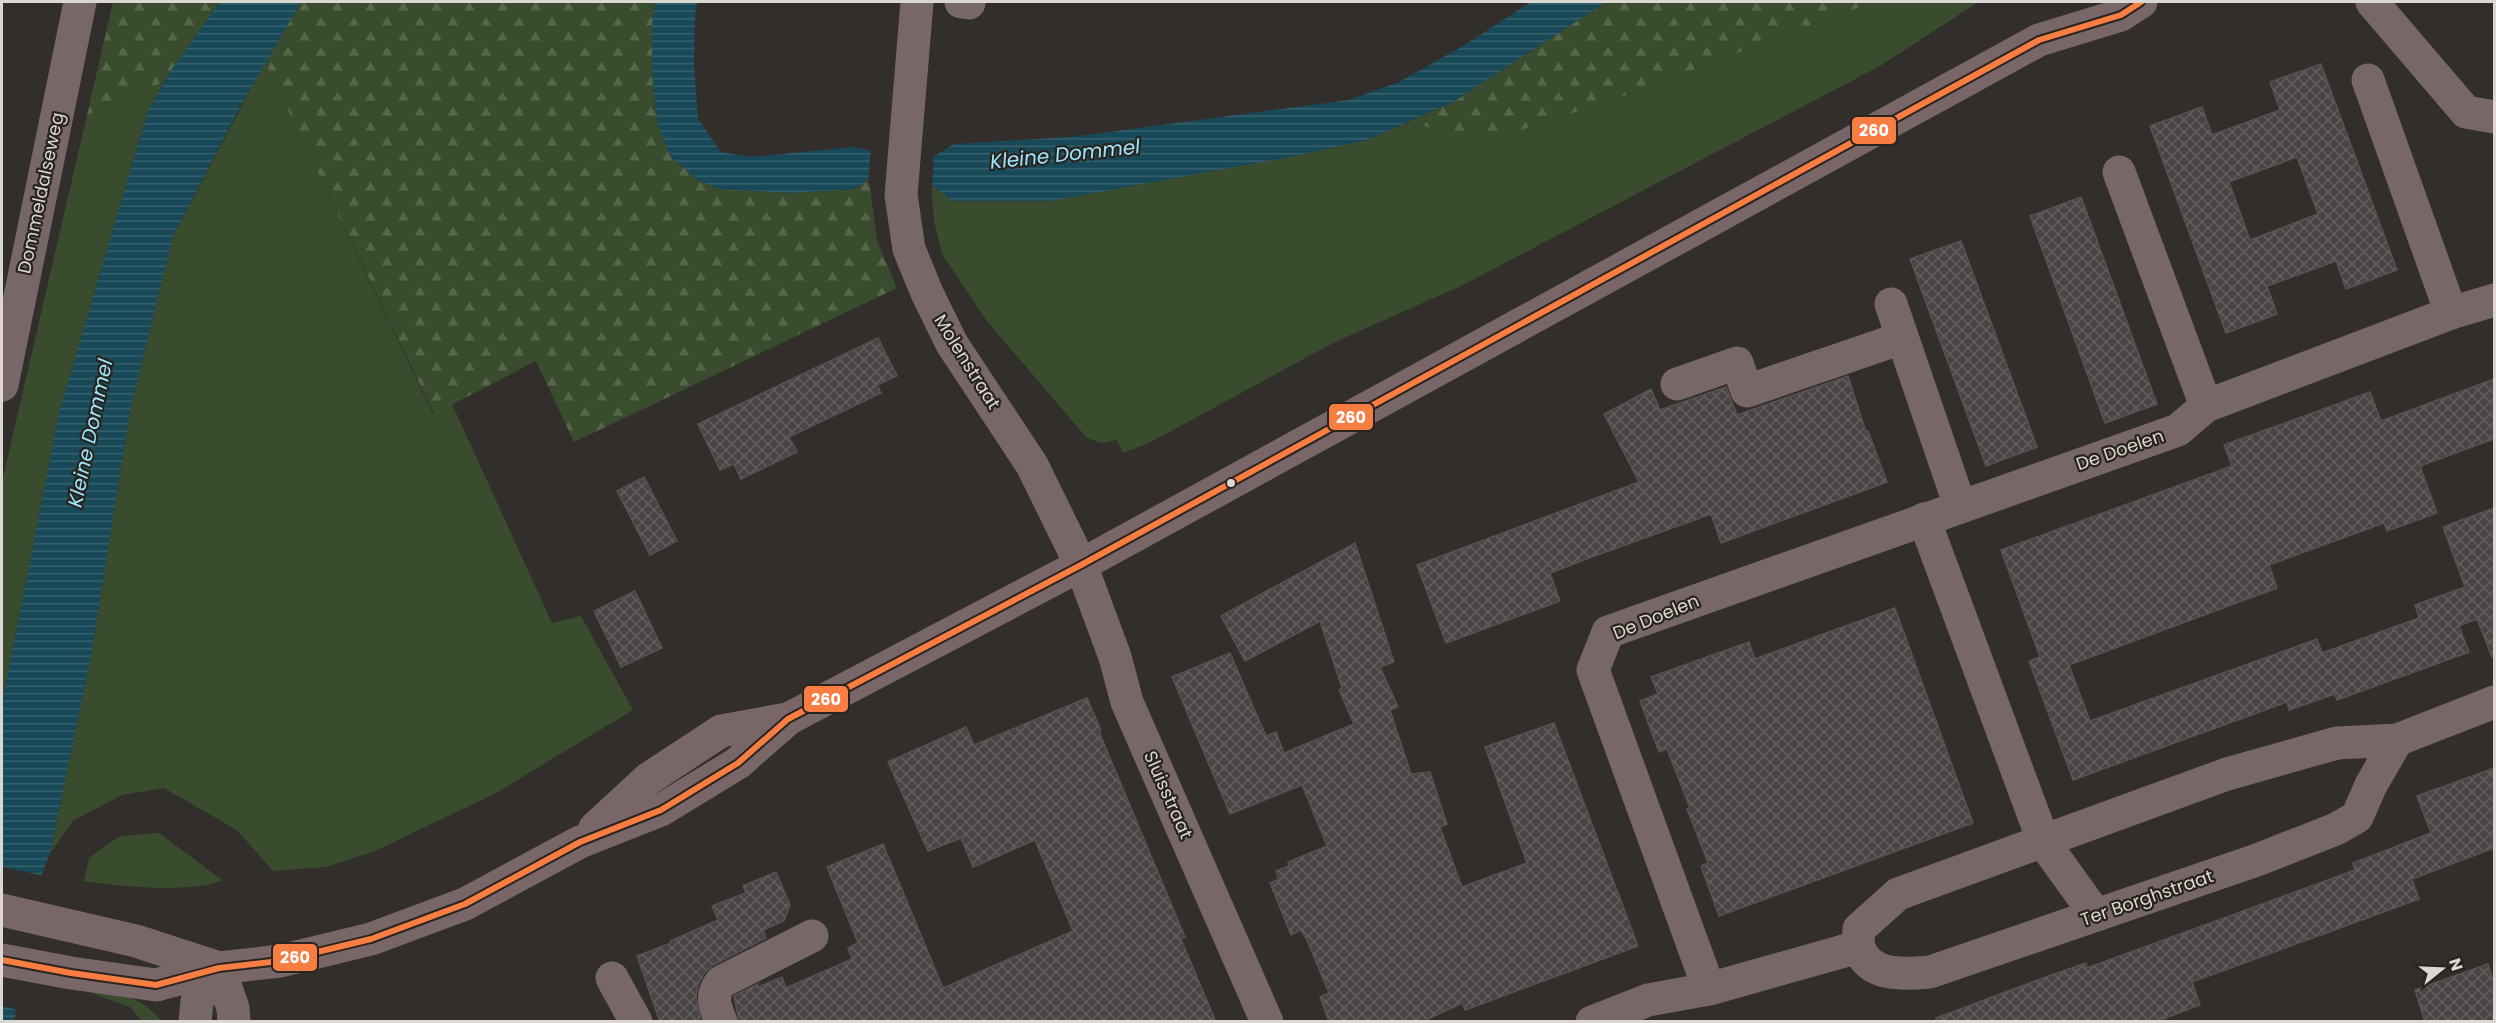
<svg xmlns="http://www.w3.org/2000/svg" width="2496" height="1023" font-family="Poppins,sans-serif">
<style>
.green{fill:#394d2e}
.forest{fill:url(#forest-firs)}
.water{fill:url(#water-rules)}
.pier{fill:#322e2b}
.building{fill:url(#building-cross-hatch);stroke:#555251;stroke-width:1.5;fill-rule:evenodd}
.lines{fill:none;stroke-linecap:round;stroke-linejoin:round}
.minor{stroke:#786769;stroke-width:33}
.major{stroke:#796668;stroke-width:33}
.bus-1-casing{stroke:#2a241e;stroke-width:10}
.bus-1{stroke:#f77d43;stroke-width:6}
.bus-dot{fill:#dbd7d3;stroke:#2a241e;stroke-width:2}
.labels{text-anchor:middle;stroke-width:4.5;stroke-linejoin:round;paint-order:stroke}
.street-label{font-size:18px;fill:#dbd7d3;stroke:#2a241e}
.water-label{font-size:20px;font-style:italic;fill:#9ce5fe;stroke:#2a241e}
.line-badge{stroke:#2a241e;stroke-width:2}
.badge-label{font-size:16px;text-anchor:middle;font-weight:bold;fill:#fff}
</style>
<defs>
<pattern id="forest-firs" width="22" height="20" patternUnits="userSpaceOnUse" patternTransform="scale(1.5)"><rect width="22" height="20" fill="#394d2e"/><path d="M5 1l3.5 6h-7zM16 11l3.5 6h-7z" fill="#55664b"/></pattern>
<pattern id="water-rules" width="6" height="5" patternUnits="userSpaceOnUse" patternTransform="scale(1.5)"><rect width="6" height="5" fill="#184958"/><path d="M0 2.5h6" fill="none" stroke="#39626f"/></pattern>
<pattern id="building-cross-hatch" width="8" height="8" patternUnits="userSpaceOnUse" patternTransform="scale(1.5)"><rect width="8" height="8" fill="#484544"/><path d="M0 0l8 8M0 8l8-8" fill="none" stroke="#625f5e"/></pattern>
</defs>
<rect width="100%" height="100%" fill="#322e2b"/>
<g class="green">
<path d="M1873 2H1978L1882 65 1463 285 1335 342 1149 443 1123 453 1117 440 1101 443 1087 438 986 320 942 254 934 221 931 184 952 201 1367 140 1406 123 1467 134 1616 99Z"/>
<path d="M265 62 433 414 452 404 552 623 581 616 633 710 496 793 375 851 326 867 273 871 237 830 164 788 122 795 74 820 50 853 91 656 130 411 173 236Z"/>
<path d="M164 82 148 111 59 413 2 704V482L87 115Z"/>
<path d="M159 833 222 880C193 894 116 886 84 881L89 858 120 836Z"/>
<path d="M95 987C124 995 142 998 162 1021H142L130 1007 94 994Z"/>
</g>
<g class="forest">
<path d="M113 2H220L164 82 87 115Z"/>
<path d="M301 2H655L652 26 653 86 658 125 696 179 719 189 791 193 855 189 869 179 877 241 897 288 574 442 536 361 434 414 265 62Z"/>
<path d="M1606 2H1873L1616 99 1502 136 1467 134 1406 123 1453 102Z"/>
</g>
<g class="water">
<path d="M220 2H301L239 109 173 236 130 411 91 656 50 853 41 877 14 1021 2 1022V704L59 413 148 111 172 69Z"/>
<path d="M655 2H697L695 17 694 66 698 119 721 152 751 157 852 147 873 151 936 155 954 144 1071 137 1349 100 1399 82 1463 46 1531 2H1606L1453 102 1367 140 1290 157 1050 201H952L931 184 869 179 855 189 791 193 719 189 696 179 671 157 658 125 653 86 652 26Z"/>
</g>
<g class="pier">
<path d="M871 148 934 152 932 189 868 183Z"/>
<path d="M2 867 45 876 18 1010 2 1006Z"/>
</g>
<g class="building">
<path d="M2321 64 2397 270 2346 289 2336 261 2267 286 2277 314 2226 333 2150 126 2202 107 2212 135 2280 110 2270 82ZM2297 157 2318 214 2250 240 2229 182Z"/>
<path d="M2081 197 2157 404 2105 423 2030 216Z"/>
<path d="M1961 241 2037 447 1986 466 1910 259Z"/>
<path d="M878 338 897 376 877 385 881 393 789 437 797 452 741 479 734 464 720 470 698 424Z"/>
<path d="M1848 376 1866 432 1868 431 1887 482 1721 543 1711 514 1589 558 1550 573 1560 601 1446 643 1417 565 1639 482 1604 414 1651 389 1660 410 1726 387 1737 415Z"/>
<path d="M2494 379V439L2420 466 2437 513 2387 531 2384 523 2269 565 2277 588 2069 665 2090 721 2317 639 2322 653 2419 618 2415 605 2465 587 2443 527 2494 508V657H2492L2477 619 2459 626 2469 652 2337 700 2335 694 2289 710 2287 702 2073 780 2029 661 2040 657 2001 550 2232 466 2224 445 2370 392 2381 421Z"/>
<path d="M644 477 677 541 650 555 617 491Z"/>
<path d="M1355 543 1394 662 1380 667 1398 707 1390 710 1411 774 1430 772 1447 824 1440 827 1462 887 1527 863 1485 747 1554 723 1638 946 1465 1010 1462 1003 1422 1022H1329L1320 997 1329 993 1306 938 1301 930 1291 935 1270 883 1279 879 1276 871 1289 866 1288 862 1327 846 1302 785 1230 814 1172 677 1230 653 1266 736 1276 732 1284 753 1354 724 1339 690 1342 688 1320 621 1245 661 1221 616Z"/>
<path d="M635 591 662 648 621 667 594 611Z"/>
<path d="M1895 608 1973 823 1719 916 1701 866 1708 863 1687 809 1690 808 1667 749 1659 752 1640 701 1658 694 1651 677 1749 642 1755 659Z"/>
<path d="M1087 698 1100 728V734L1185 937 1181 939 1216 1022H739L734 996 758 984 756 988 782 977 786 988 852 959 848 948 858 943 827 867 883 844 943 988 1073 931 1035 840 973 867 961 838 928 851 888 762 966 727 974 745Z"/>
<path d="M2494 768V848L2412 879 2419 899 2192 982 2200 1005 2155 1022H1936V1018L2043 978 2086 963 2087 968 2355 870 2353 863 2431 833 2417 796Z"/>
<path d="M776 872 790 905 784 921 763 930 766 938 713 965 705 972 698 984 696 997 701 1022H660L637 956 671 943 670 941 718 920 712 906 746 893 743 886Z"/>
<path d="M2488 964 2494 983V1022H2425L2415 990Z"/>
</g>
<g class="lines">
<g class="minor">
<path d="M917 2 901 195 909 249 927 293 952 344 1032 465 1081 565 1115 657 1127 702 1267 1022"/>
<path d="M961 2 969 3"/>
<path d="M2372 2 2466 112 2494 117"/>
<path d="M2368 80 2451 313"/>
<path d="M2119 172 2206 406"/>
<path d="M1891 304 1960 506"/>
<path d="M1677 384 1737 363 1747 391 1902 338"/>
<path d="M2 385 80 2"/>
<path d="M1924 519 2044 843 2096 915"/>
<path d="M2397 740 2371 785 2357 817 2336 829 2257 860 1930 972C1905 974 1870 978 1859 948 1857 943 1859 934 1859 929L1898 894 2227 774 2337 743 2397 740 2494 702"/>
<path d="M219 968 233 1008 234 1022"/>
<path d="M612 978 636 1022"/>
<path d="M1709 989 1593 670 1608 632 2178 430 2206 406 2451 313 2494 300"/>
<path d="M195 1022 197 1001 219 968"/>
<path d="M721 1022C715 1006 710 996 721 982L812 936"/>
<path d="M1592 1022 1648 1000 1709 989 1858 947"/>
</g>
<g class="major">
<path d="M595 828 648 779 721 731 787 719"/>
<path d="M2 910 136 941 219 968"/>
<path d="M2 960 71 973 156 985 219 968 280 961 371 939 465 904 580 842 661 810 738 763 788 719 1081 565 2039 40 2121 15 2141 2"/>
</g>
<g class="bus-1-casing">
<path id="bus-1" d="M2 960 71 973 156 985 219 968 280 961 371 939 465 904 580 842 661 810 738 763 788 719 1081 565 2039 40 2121 15 2141 2"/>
</g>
<use href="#bus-1" class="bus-1"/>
</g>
<circle class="bus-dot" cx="1231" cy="483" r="5"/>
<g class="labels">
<g class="street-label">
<text transform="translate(41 193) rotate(-78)" y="6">Dommeldalseweg</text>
<text transform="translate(967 362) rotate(58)" y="6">Molenstraat</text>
<text transform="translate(2120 450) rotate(-19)" y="6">De Doelen</text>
<text transform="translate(1656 617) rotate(-22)" y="6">De Doelen</text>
<text transform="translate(1168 795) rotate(66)" y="6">Sluisstraat</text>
<text transform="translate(2147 898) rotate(-19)" y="6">Ter Borghstraat</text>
</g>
<g class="water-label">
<text transform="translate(1065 154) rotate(-6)" y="7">Kleine Dommel</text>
<text transform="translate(90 433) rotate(-78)" y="7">Kleine Dommel</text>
</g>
</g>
<g class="line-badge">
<rect x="1851" y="116" width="46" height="29" rx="6" fill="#f77d43"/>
<rect x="1328" y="403" width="46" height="28" rx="6" fill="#f77d43"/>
<rect x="803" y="685" width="46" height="28" rx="6" fill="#f77d43"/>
<rect x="272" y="943" width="46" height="29" rx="6" fill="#f77d43"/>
</g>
<g class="badge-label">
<text x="1874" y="136">260</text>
<text x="1351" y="423">260</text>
<text x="826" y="705">260</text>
<text x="295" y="963">260</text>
</g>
<rect width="2496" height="1023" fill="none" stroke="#dbd7d3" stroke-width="6"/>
<g transform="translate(2442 969) rotate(72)" stroke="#2a241e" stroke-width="4.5" paint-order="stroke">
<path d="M0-4.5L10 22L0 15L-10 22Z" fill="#dbd7d3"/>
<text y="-9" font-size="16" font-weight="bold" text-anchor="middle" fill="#dbd7d3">N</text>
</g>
</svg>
